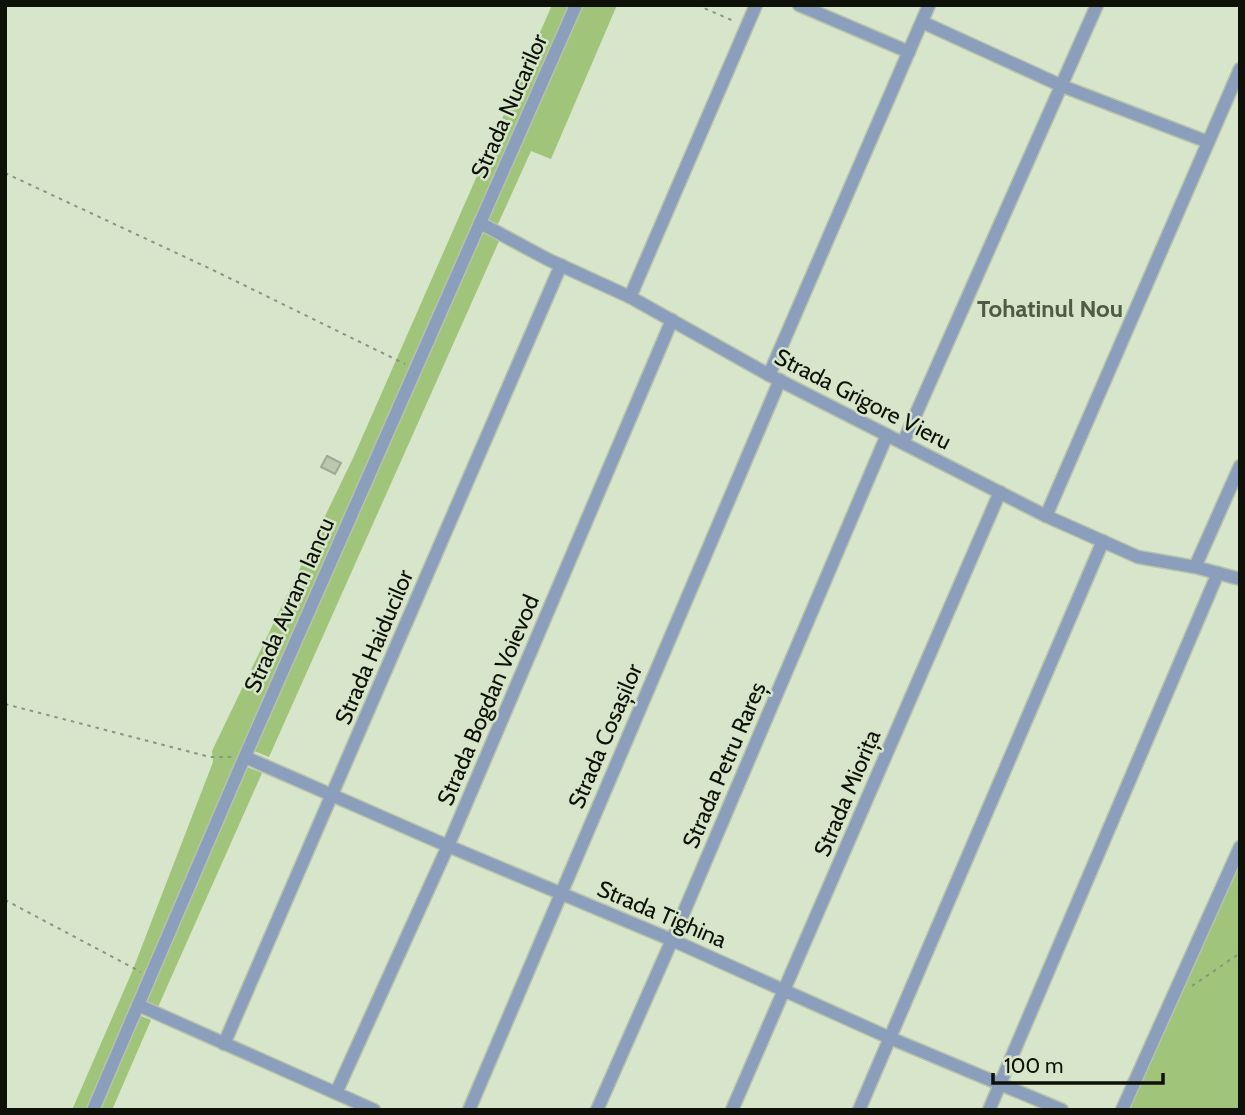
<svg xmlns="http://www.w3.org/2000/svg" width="1245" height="1115" font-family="Cabin,sans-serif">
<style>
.green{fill:#a0c47a}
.building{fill:#bbc8ae;stroke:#9daa91;stroke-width:2}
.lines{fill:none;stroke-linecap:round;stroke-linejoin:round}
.minor-casing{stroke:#b7c3ab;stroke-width:15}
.path{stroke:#8a9480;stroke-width:2;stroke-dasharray:3.5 5;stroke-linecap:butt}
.minor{stroke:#8b9ebb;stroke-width:12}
.labels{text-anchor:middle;stroke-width:5;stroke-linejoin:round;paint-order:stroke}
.street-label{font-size:23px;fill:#0d1108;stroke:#d7e5ca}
.neighbourhood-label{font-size:24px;font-weight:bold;fill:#505b44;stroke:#d7e5ca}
</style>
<rect width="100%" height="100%" fill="#d7e5ca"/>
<g class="green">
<path d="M552 5H569L87 1110H72L132 972 213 762 212 751 354 456Z"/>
<path d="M581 5H617L551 159 531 151 498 224 488 220Z"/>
<path d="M483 230 500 239 269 757 254 751Z"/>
<path d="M247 767 262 773 158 1007 146 1002Z"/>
<path d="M1240 860V1110H1129Z"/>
<path d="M141 1016 151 1020 112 1110H99Z"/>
</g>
<path class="building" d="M327 456 341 463 335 474 321 467Z"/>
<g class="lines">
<g class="minor-casing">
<g id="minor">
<path d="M799 5 909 52"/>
<path d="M922 22 1062 86 1208 142"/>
<path d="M480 223 549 260 630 297 769 375 1046 516 1138 557 1195 567 1240 579"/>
<path d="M630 297 756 5"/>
<path d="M769 375 929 5"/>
<path d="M903 443 1097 5"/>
<path d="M1046 516 1240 69"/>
<path d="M1195 567 1240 466"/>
<path d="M245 757 448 846 672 940 890 1038 1062 1110"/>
<path d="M138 1005 374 1110"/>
<path d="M224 1044 561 265"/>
<path d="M336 1093 448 846 672 320"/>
<path d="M93 1110 239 770 576 5"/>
<path d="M469 1110 780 380"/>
<path d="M597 1110 672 940 887 435"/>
<path d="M732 1110 1000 492"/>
<path d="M859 1110 1103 541"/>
<path d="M989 1110 1218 573"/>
<path d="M1122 1110 1240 847"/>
</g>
</g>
<g class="path">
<path d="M697 5 736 22"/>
<path d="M5 173 215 271 405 364"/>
<path d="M5 704 210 757H232"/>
<path d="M5 900 141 972"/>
<path d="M1192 986 1240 953"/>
</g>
<use href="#minor" class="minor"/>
</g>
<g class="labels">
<g class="street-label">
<text transform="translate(509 106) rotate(-66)" y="8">Strada Nucarilor</text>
<text transform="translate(863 399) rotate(27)" y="8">Strada Grigore Vieru</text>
<text transform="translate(289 605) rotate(-66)" y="8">Strada Avram Iancu</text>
<text transform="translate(374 647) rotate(-67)" y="8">Strada Haiducilor</text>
<text transform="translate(488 700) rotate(-67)" y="8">Strada Bogdan Voievod</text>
<text transform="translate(605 736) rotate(-67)" y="8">Strada Cosașilor</text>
<text transform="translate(724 765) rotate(-67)" y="8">Strada Petru Rareș</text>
<text transform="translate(847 793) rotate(-67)" y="8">Strada Miorița</text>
<text transform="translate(662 914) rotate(23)" y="8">Strada Tighina</text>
</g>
<g class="neighbourhood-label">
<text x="1050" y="317">Tohatinul Nou</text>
</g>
</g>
<rect width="1245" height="1115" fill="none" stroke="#0d1108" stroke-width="14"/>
<path d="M993 1073v10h170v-10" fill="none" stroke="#0d1108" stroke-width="3.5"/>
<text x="1004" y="1073" font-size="21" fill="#0d1108" stroke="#d7e5ca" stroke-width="5" paint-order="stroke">100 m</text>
</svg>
